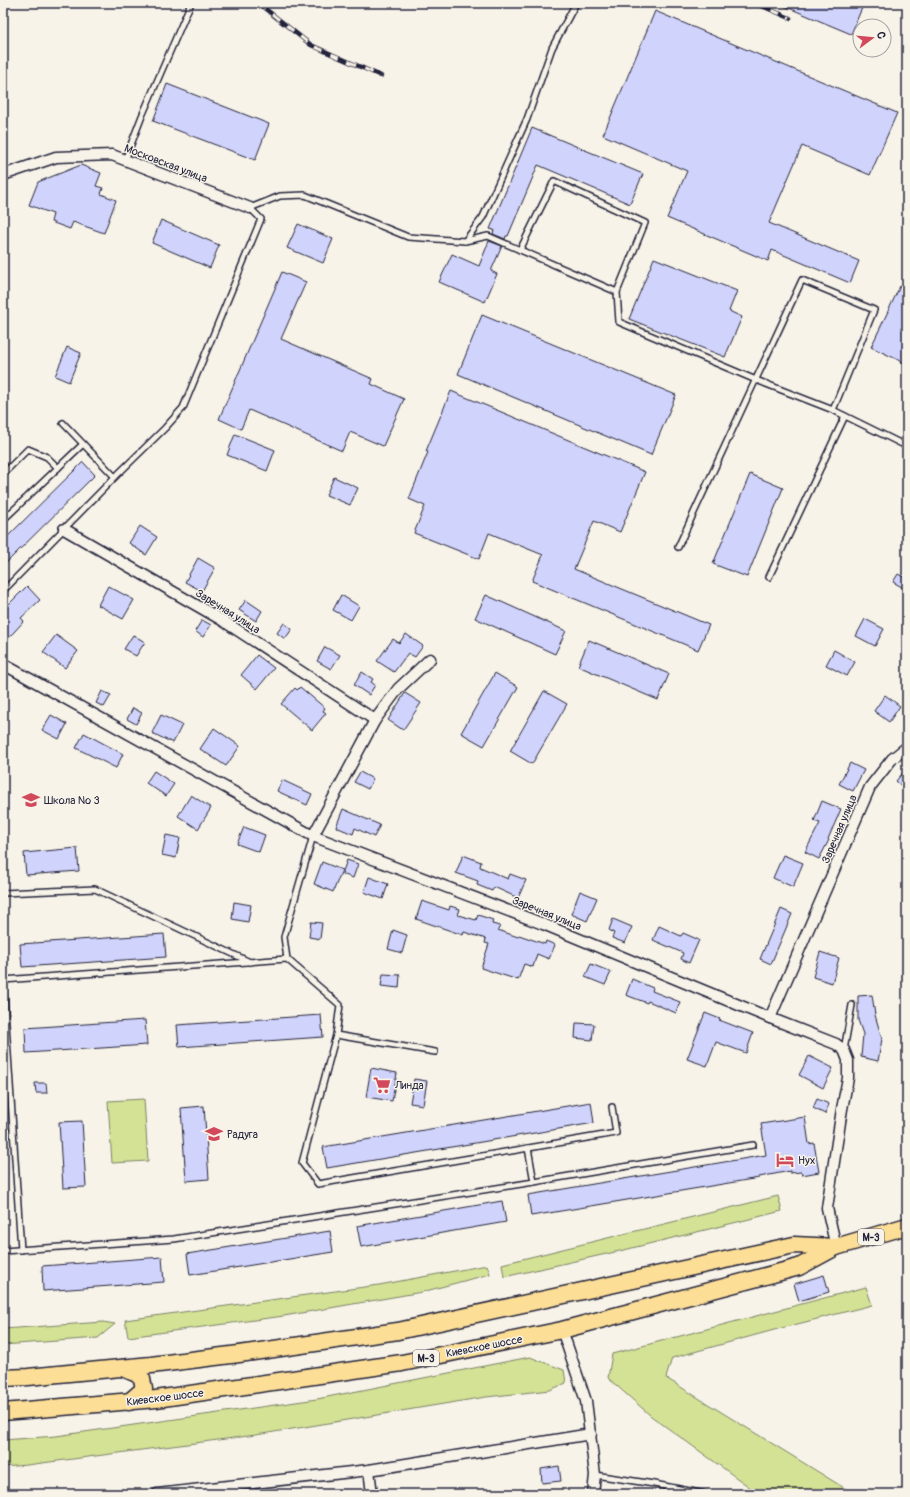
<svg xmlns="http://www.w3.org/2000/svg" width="910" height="1497" font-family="Pangolin,sans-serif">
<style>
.green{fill:#d4e295;stroke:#7b8268}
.building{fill:#d0d3fb;stroke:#22223b}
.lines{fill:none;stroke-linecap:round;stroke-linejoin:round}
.service-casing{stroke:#22223b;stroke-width:8}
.minor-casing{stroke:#22223b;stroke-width:13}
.trunk-casing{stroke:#22223b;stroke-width:19}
.service{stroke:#f7f3e8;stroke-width:5}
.minor{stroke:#f7f3e8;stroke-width:10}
.trunk{stroke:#fcde96;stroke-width:16}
.rail-casing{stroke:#22223b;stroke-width:4.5}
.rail{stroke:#f7f3e8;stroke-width:3;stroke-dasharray:9;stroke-linecap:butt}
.labels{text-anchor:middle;stroke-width:3;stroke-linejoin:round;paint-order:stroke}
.shield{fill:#f7f3e8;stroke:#62616f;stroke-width:1}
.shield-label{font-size:10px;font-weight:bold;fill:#22223b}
.street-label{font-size:11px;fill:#22223b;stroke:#f7f3e8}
.poi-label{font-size:11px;fill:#22223b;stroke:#f7f3e8;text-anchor:start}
</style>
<rect width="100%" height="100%" fill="#f7f3e8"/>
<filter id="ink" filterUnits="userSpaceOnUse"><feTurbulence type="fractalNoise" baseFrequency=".025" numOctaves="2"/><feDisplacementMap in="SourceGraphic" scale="8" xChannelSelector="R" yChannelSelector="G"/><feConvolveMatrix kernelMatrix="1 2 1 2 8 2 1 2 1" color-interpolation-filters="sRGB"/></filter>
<g filter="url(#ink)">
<g class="green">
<path d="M144 1099 148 1161 112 1163 108 1101Z"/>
<path d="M778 1196 782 1211 624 1250 504 1277 502 1264Z"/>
<path d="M487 1265 490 1274 422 1292 284 1316 128 1337 125 1320 379 1285Z"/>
<path d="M866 1287 872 1305 774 1330 672 1358 666 1378 854 1494H759L651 1416 608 1378 612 1354Z"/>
<path d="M103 1322 115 1324 98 1338 3 1345V1329Z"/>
<path d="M530 1357 564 1370 566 1383 550 1390 486 1397 256 1435 27 1465 3 1467V1440L56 1436 317 1399Z"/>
</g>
<g class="building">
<path d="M777 3H864L851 34Z"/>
<path d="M655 11 897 113 870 175 802 146 769 223 859 261 850 283 772 250 768 261 667 218 687 171 603 135Z"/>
<path d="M167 84 269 124 255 160 153 121Z"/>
<path d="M532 128 643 174 630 204 538 165 508 236H506L505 239 493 234 494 230 490 229Z"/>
<path d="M81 165 101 173 96 186 103 188 101 194 116 200 104 233 73 222 70 229 51 222 53 214 29 205 38 182Z"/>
<path d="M161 220 219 245 210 268 152 243Z"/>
<path d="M298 224 333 239 323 263 287 248Z"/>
<path d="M489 241 502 246 491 271 497 274 485 302 439 282 452 254 479 266Z"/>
<path d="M654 258 737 291 729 311 742 317 725 357 629 319Z"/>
<path d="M282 272 306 282 281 339 373 379 371 384 404 399 383 446 350 432 342 451 249 410 241 429 219 419Z"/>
<path d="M900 286 907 290V364L871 347Z"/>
<path d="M482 315 676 395 651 455 458 374Z"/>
<path d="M67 347 81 353 69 382 55 376Z"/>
<path d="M451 391 645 472 620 532 594 521 574 569 709 625 698 650 532 581 543 555 489 533 479 559 414 533 425 506 409 499 428 452 426 451Z"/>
<path d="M235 434 275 450 267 471 227 455Z"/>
<path d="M83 462 95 475 3 566V541Z"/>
<path d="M750 474 783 488 747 577 713 564Z"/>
<path d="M334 477 358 488 350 505 326 495Z"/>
<path d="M140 526 157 537 146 555 129 543Z"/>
<path d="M198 558 215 568 202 591 185 582Z"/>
<path d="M898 574 907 579V590L893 582Z"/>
<path d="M27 586 40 600 21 618 24 621 3 644V610Z"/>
<path d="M108 586 134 600 123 619 98 605Z"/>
<path d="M341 595 359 606 351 620 333 610Z"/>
<path d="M486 595 566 631 555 654 475 618Z"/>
<path d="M246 600 262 611 256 621 239 610Z"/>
<path d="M865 619 884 629 875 646 856 636Z"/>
<path d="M202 620 211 625 203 637 195 631Z"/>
<path d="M284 623 292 629 285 639 277 633Z"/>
<path d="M406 634 423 646 415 657 408 653 394 672 377 661 393 639 399 643Z"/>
<path d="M56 635 78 651 65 668 43 652Z"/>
<path d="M133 635 145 642 136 656 124 649Z"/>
<path d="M589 640 669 674 658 700 578 666Z"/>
<path d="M325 647 340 655 331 669 317 661Z"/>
<path d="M834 650 855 662 847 676 826 665Z"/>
<path d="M257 655 274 668 257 689 241 675Z"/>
<path d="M362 672 373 679 371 682 375 685 369 695 354 685Z"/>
<path d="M495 673 518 687 484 746 461 733Z"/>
<path d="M300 687 325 708 323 711 326 713 312 730 281 704 295 688 297 690Z"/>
<path d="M102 691 111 695 104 707 96 703Z"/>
<path d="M544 691 567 704 532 764 510 751Z"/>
<path d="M405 693 421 703 403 730 388 720Z"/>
<path d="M885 695 900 706 889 722 874 711Z"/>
<path d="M133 708 142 713 136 724 127 719Z"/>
<path d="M51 715 67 724 59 739 42 730Z"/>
<path d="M161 715 182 725 173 743 152 733Z"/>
<path d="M214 728 240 746 226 766 200 749Z"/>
<path d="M84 733 123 754 116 768 76 748Z"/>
<path d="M850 763 864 770 853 791 839 784Z"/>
<path d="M907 768V791L896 781Z"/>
<path d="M154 771 174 784 166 796 146 783Z"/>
<path d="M360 772 373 779 368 789 354 782Z"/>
<path d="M282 780 312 794 307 805 277 791Z"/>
<path d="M191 795 211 808 198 829 178 816Z"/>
<path d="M822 801 841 809 828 839 829 840 819 859 805 852 820 823 814 821Z"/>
<path d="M343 809 380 825 374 837 355 828 353 834 336 827Z"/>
<path d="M244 827 265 835 259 852 237 844Z"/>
<path d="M166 835 180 838 176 858 162 855Z"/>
<path d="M77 848 79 871 26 875 24 853Z"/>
<path d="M463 855 481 862 480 867 508 879 510 874 526 880 518 898 494 887 492 891 477 885 478 881 456 873Z"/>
<path d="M783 855 803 863 793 887 773 878Z"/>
<path d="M347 860 358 864 353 878 342 874Z"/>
<path d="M322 862 342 870 333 892 314 884Z"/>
<path d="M369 877 388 884 383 899 364 892Z"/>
<path d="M580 891 597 898 587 921 571 914Z"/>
<path d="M422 901 449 910 450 906 460 909 458 915 476 920 478 915 493 920 492 924 500 926 498 930 518 937 519 935 545 944 546 941 555 945 549 959 537 954 533 967 524 964 518 980 481 968 489 944 485 943 486 939 464 932 463 935 416 919Z"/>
<path d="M234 902 251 905 248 922 232 919Z"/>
<path d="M781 909 792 914 771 964 760 959Z"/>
<path d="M613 919 632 927 625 943 612 938 614 933 609 930Z"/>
<path d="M311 922 322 923 320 939 309 937Z"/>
<path d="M659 926 681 936 683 933 699 940 689 963 681 959 683 953 653 940Z"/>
<path d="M393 930 407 935 402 953 388 949Z"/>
<path d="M164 934 166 957 22 967 20 944Z"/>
<path d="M820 952 839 958 832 983 813 977Z"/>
<path d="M591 964 611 972 605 985 585 977Z"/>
<path d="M383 974 400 975 399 988 381 986Z"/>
<path d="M632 979 653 988 652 991 680 1002 676 1013 648 1001 647 1003 626 995Z"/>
<path d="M872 995 875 1015 882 1039 878 1061 861 1057 863 1034 858 1020V996Z"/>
<path d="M705 1013 720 1019 719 1020 753 1033 746 1053 716 1042 707 1066 687 1059Z"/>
<path d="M321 1015 323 1037 179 1047 177 1025Z"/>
<path d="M145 1020 147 1045 26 1053 25 1028Z"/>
<path d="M576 1023 594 1024 592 1040 575 1038Z"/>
<path d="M809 1056 833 1068 823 1088 799 1075Z"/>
<path d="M371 1068 397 1073 392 1101 366 1097Z"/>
<path d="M414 1079 427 1081 423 1105 410 1103Z"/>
<path d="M35 1083H46L47 1093H36Z"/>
<path d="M817 1099 829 1104 825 1114 813 1108Z"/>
<path d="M591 1102 594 1123 327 1168 323 1147Z"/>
<path d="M204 1106 209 1179 186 1181 181 1108Z"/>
<path d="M805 1117 809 1144 814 1143 819 1172 802 1175 801 1172 790 1173V1171L759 1177V1178L531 1216 528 1195 766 1155 761 1124Z"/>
<path d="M82 1121 86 1187 63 1188 59 1122Z"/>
<path d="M502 1201 506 1222 361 1247 357 1226Z"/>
<path d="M330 1231 333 1252 190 1275 187 1254Z"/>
<path d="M162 1257 164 1282 43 1291 42 1266Z"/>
<path d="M824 1275 829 1292 799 1301 794 1284Z"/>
<path d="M559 1466 561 1481 542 1483 541 1469Z"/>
</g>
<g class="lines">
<g class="service-casing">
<g id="service">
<path d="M125 160 142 116 191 3"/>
<path d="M465 241 488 236 617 292 619 322 756 380 833 410"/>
<path d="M520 250 554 181 645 223 617 292"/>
<path d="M3 474 28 449 47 457 58 468"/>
<path d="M115 477 165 428 183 408 261 219 250 208 280 196 305 195 408 237 465 241 483 217 527 119 552 48 576 3"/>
<path d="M3 520 83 444"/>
<path d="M678 547 802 280 874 310 833 410 904 445 907 439"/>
<path d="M769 577 845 416"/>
<path d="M3 591 115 477 63 423"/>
<path d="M313 836 284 937 287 959 340 1005 336 1035 302 1163 318 1184 616 1133 612 1107"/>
<path d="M3 893 95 889 250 962"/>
<path d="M3 978 21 1250"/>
<path d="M3 980 287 959"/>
<path d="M336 1035 435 1052"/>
<path d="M844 1050 852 1005"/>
<path d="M528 1148 534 1182"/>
<path d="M3 1251 174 1239 534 1182 753 1145"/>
<path d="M595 1475 654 1484 705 1494"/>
</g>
</g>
<g class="minor-casing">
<g id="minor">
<path d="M3 175 56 157 112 155 250 208"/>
<path d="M64 529 222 620 375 720"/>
<path d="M3 664 313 836 543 924 770 1018 836 1044 844 1050 848 1060V1078L842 1109 827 1208 836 1247"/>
<path d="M313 836 375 720 398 689 430 659"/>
<path d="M770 1018 870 787 892 759 907 747"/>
<path d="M562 1330 586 1401 595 1475 593 1494"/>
<path d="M369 1470 372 1494"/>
<path d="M157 1494 369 1470 591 1434"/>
</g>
</g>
<g class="trunk-casing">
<g id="trunk">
<path d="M123 1368 137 1374 142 1379 144 1389 129 1402"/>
<path d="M3 1378 28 1377 151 1365 239 1354 398 1331 794 1245 836 1247"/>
<path d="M3 1412 156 1399 402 1363 562 1330 799 1267 836 1247 907 1226"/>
</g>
</g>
<use href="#service" class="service"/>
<use href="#minor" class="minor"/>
<use href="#trunk" class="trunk"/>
<g class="rail-casing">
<g id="rail">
<path d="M258 3 311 45 381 76"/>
<path d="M755 3 790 18"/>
</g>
</g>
<use href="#rail" class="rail"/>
</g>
</g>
<defs>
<g id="school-bare" transform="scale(1.38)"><path d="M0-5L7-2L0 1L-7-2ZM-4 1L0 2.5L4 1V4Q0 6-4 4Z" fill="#d1495b" stroke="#f7f3e8" stroke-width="2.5" paint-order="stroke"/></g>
<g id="supermarket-bare" transform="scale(1.38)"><path d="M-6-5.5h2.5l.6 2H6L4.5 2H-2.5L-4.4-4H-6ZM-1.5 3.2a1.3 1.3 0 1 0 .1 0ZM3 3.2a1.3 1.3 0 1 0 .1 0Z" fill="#d1495b" stroke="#f7f3e8" stroke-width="2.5" paint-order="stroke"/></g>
<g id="hotel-bare" transform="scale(1.38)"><path d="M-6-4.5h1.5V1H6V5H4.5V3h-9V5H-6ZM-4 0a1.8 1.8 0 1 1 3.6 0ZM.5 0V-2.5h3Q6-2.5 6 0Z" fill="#d1495b" stroke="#f7f3e8" stroke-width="2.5" paint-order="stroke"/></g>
</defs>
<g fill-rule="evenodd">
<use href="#school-bare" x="31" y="800"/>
<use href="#supermarket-bare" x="382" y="1085"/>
<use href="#school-bare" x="214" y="1134"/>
<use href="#hotel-bare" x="785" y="1160"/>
</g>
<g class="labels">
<g class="shield">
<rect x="858" y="1229" width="26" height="16" rx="3"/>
<rect x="413" y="1350" width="26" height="16" rx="3"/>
</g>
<g class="shield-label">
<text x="871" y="1241">М-3</text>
<text x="426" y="1362">М-3</text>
</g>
<g class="street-label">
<text transform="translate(166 163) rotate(21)" y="4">Московская улица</text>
<text transform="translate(228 611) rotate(32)" y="4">Заречная улица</text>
<text transform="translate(839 829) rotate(-67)" y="4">Заречная улица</text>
<text transform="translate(547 913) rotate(22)" y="4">Заречная улица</text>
<text transform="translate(484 1346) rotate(-11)" y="4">Киевское шоссе</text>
<text transform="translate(165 1397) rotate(-7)" y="4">Киевское шоссе</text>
</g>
<g class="poi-label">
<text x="44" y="804">Школа № 3</text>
<text x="395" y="1089">Линда</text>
<text x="227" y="1138">Радуга</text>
<text x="798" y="1164">Нух</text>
</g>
</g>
<rect width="910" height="1497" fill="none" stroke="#f7f3e8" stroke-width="16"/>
<rect x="8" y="8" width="894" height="1481" fill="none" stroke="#22223b" stroke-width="1.5" filter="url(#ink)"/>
<g transform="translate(872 38) rotate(74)"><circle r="19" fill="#f7f3e8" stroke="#a29fa3"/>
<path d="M0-3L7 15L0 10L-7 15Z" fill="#d1495b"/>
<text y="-6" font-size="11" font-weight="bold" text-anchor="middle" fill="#22223b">С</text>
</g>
</svg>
